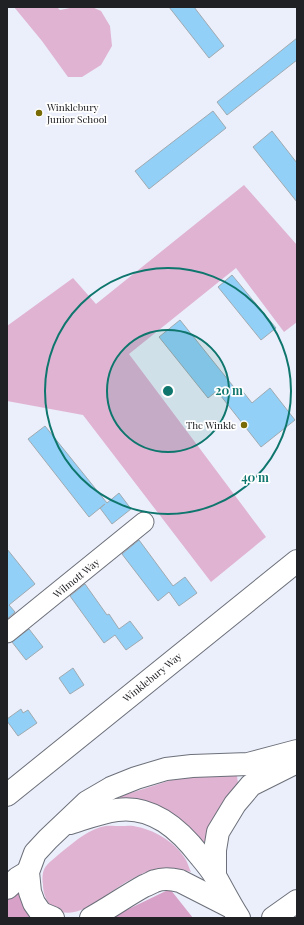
<svg xmlns="http://www.w3.org/2000/svg" width="304" height="925" font-family="'Playfair Display',serif">
<style>
.green{fill:#e0b3d3}
.forest{fill:#d8a1c8}
.building{fill:#92d0f7;stroke:#9faab1}
.lines{fill:none;stroke-linecap:round;stroke-linejoin:round}
.minor-casing{stroke:#6c707a;stroke-width:21}
.tertiary-casing{stroke:#6c707a;stroke-width:24}
.primary-casing{stroke:#6c707a;stroke-width:24}
.minor{stroke:#fff;stroke-width:19}
.tertiary{stroke:#fff;stroke-width:22}
.primary{stroke:#fff;stroke-width:22}
.ring{fill:none;stroke:#0f766e;stroke-width:2}
.poi-dot{fill:#786b05;stroke:#fff;stroke-width:1.5}
.labels{text-anchor:middle;stroke-width:3.5;stroke-linejoin:round;paint-order:stroke}
.poi-label{font-size:10px;fill:#202125;stroke:#fff;text-anchor:start}
.street-label{font-size:10px;fill:#202125;stroke:#fff}
.centre{fill:#0f766e;stroke:#fff;stroke-width:2}
.ring-label{font-size:12px;text-anchor:middle;font-weight:bold;fill:#0f766e;stroke:#fff;stroke-width:3.5;stroke-linejoin:round;paint-order:stroke}
</style>
<rect width="100%" height="100%" fill="#ebeffb"/>
<g class="green">
<path d="M14 7H57L60 10 75 7H92L101 11 110 26 112 46 101 65 82 77H68L42 41Z"/>
<path d="M244 185 297 245V322L284 332 236 268 129 354 266 537 211 582 83 415 7 401V326L73 278 96 304Z"/>
<path d="M201 776H237L239 790 210 827 202 848 117 802 121 796 159 784 177 778Z"/>
<path d="M119 826C126 826 132 825 138 827 157 831 177 844 186 860 188 864 189 868 191 872 178 869 165 865 152 870 142 873 125 882 117 888 99 899 73 924 52 907 46 901 43 893 43 885 42 878 42 870 47 865 50 861 55 858 58 855 72 844 84 832 101 827 107 825 114 826 119 826Z"/>
</g>
<g class="forest">
<path d="M9 871 40 918H7V872Z"/>
<path d="M170 889 193 918H110Z"/>
</g>
<g class="building">
<path d="M169 7H194L224 46 209 58Z"/>
<path d="M297 38V60L227 115 217 102Z"/>
<path d="M213 111 226 128 149 189 135 171Z"/>
<path d="M272 131 297 163V202L253 147Z"/>
<path d="M232 275 276 328 261 340 218 287Z"/>
<path d="M180 320 237 391 240 388 252 403 270 388 295 420 261 447 217 391 208 398 159 337Z"/>
<path d="M45 426 107 503 119 493 131 509 112 524 100 508 105 504 89 517 28 439Z"/>
<path d="M139 540 173 586 185 577 197 593 179 606 169 592 158 601 122 554Z"/>
<path d="M7 549 35 584 9 605 15 612 7 619Z"/>
<path d="M85 584 107 615 109 614 119 629 130 621 143 638 126 650 115 635 104 643 70 596Z"/>
<path d="M29 629 43 647 26 660 12 642Z"/>
<path d="M73 668 84 685 70 694 59 678Z"/>
<path d="M21 709 23 713 28 710 37 723 18 736 7 721V719Z"/>
</g>
<g class="lines">
<g class="minor-casing">
<path id="minor" d="M7 633 144 522"/>
</g>
<g class="tertiary-casing">
<g id="tertiary">
<path d="M7 795 297 561"/>
<path d="M70 823C86 818 101 812 117 810 153 805 180 830 200 856 205 862 211 869 215 876 223 890 230 904 239 918"/>
<path d="M215 874V850L218 832 235 804 251 785 297 762"/>
<path d="M53 918 41 913 34 903 30 892 28 872 35 853 48 839 87 802 111 788 136 778 166 769 192 766 248 764 297 751"/>
<path d="M91 918C109 908 126 896 144 886 148 885 152 882 155 881 163 878 172 879 180 881L231 907"/>
</g>
</g>
<g class="primary-casing">
<g id="primary">
<path d="M7 888 18 878 28 872"/>
<path d="M273 918 297 901"/>
</g>
</g>
<use href="#minor" class="minor"/>
<use href="#tertiary" class="tertiary"/>
<use href="#primary" class="primary"/>
</g>
<circle cx="168" cy="391" r="61" fill="#0f766e" fill-opacity=".12"/>
<g class="ring">
<circle cx="168" cy="391" r="61"/>
<circle cx="168" cy="391" r="123"/>
</g>
<g class="poi-dot">
<circle cx="39" cy="113" r="4"/>
<circle cx="244" cy="425" r="4"/>
</g>
<g class="labels">
<g class="poi-label">
<text x="47" y="111">Winklebury<tspan x="47" dy="12">Junior School</tspan></text>
<text x="236" y="429" text-anchor="end">The Winkle</text>
</g>
<g class="street-label">
<text transform="translate(76 578) rotate(-39)" y="4">Wilmott Way</text>
<text transform="translate(152 677) rotate(-39)" y="4">Winklebury Way</text>
</g>
</g>
<circle cx="168" cy="391" r="6" class="centre"/>
<g class="ring-label">
<text x="229" y="395">20 m</text>
<text x="255" y="482">40 m</text>
</g>
<rect width="304" height="925" fill="none" stroke="#202125" stroke-width="16"/>
</svg>
